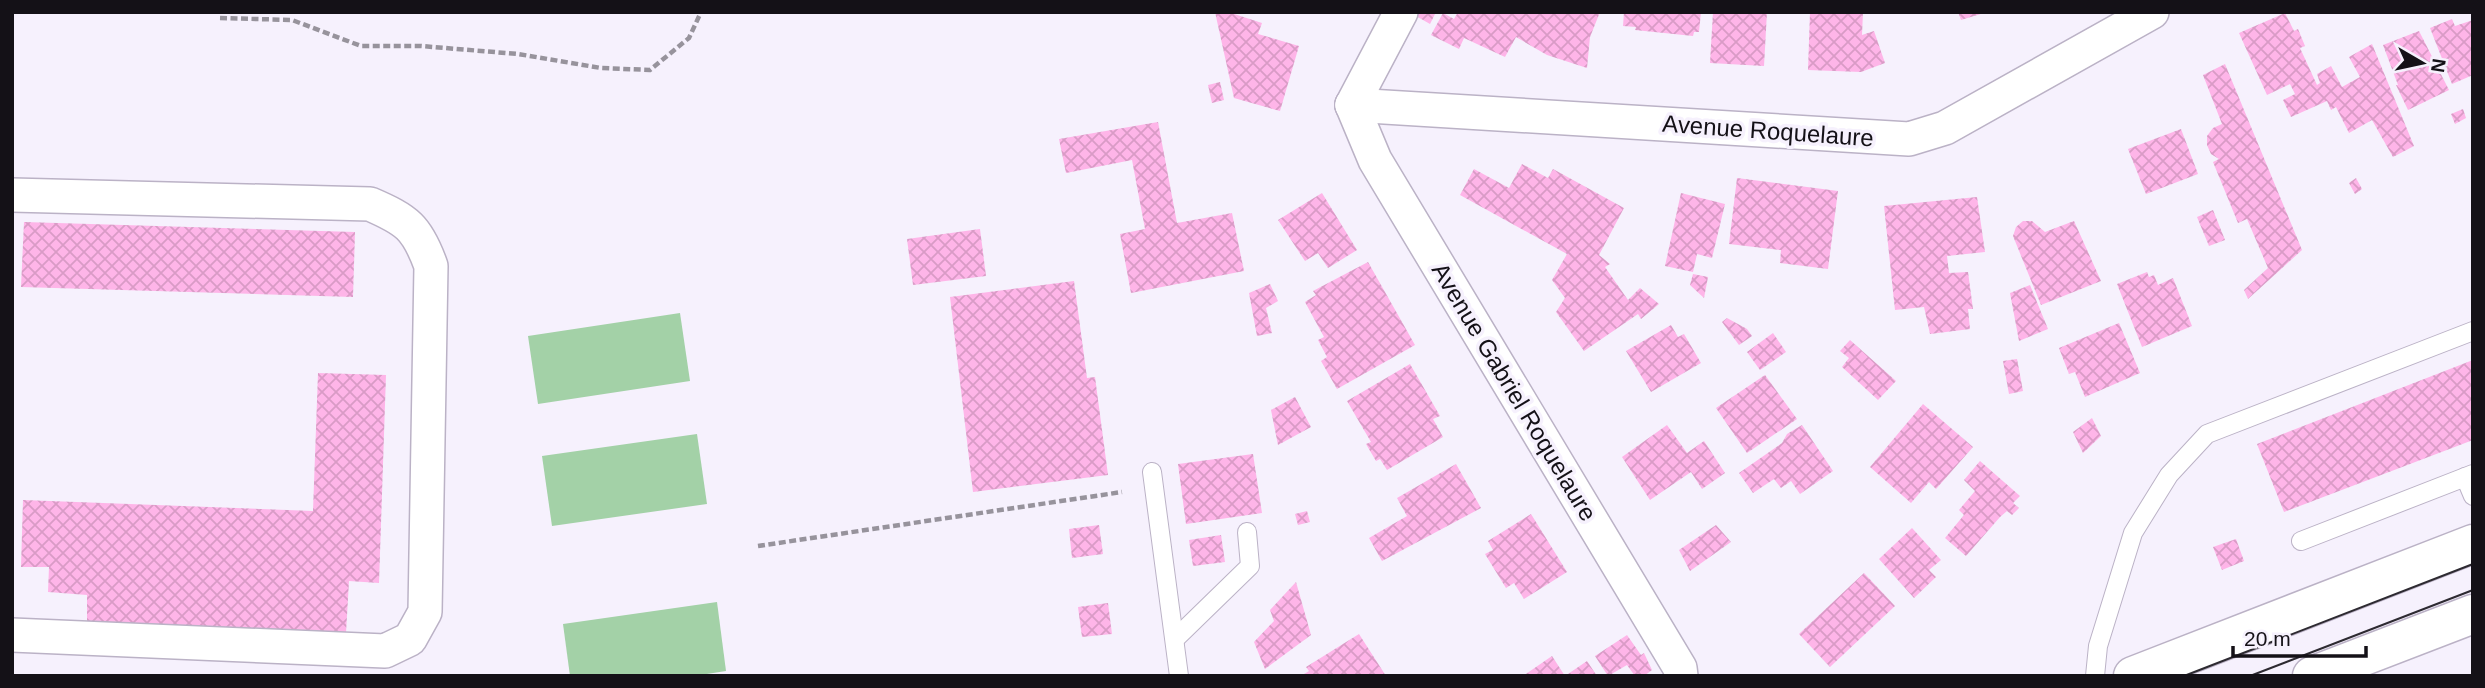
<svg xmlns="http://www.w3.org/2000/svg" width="2485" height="688" font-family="Arial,sans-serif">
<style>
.pitch{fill:#a3d1a7}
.building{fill:url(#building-cross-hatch)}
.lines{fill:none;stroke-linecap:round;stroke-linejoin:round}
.lane-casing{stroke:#bbb2c6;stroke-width:20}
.street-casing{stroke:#bbb2c6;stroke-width:36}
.secondary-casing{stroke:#bbb2c6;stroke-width:41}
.path{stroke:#97939c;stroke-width:4.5;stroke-dasharray:7 3.5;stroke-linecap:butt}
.lane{stroke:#fff;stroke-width:18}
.street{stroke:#fff;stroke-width:33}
.secondary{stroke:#fff;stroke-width:38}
.tram{stroke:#2d2a31;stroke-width:2}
.labels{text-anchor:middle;stroke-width:7;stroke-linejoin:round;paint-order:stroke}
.street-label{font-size:24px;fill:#141117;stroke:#f6f1fd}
</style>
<defs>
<pattern id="building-cross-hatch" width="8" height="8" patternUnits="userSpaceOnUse" patternTransform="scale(1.75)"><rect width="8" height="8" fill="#feb5e8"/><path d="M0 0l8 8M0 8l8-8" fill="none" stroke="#d99bc6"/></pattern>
</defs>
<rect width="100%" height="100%" fill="#f6f1fd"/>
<g class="pitch">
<path d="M680 313 690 381 538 404 528 336Z"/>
<path d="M697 434 707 504 552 526 542 456Z"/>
<path d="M717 602 726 671 694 676H570L563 624Z"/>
</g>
<g class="building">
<path d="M1215 12H1228L1262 23 1258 34 1299 46 1280 111 1234 98Z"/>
<path d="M1418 12H1436L1430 24 1416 16Z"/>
<path d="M1458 12H1600L1590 37 1587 68 1547 55 1516 37 1505 57 1464 38 1459 49 1431 35 1443 13 1454 19Z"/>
<path d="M1624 12H1701L1699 32H1694L1693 36 1635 30 1636 27 1623 26Z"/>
<path d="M1713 12H1767L1764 66 1710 63Z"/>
<path d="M1810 12H1863L1862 35 1874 31 1885 63 1861 72 1808 70Z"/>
<path d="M1958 12H1984V13L1961 20Z"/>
<path d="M2285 13 2294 31 2298 29 2305 46 2300 48 2317 85 2320 83 2317 74 2331 66 2342 87 2360 77 2349 57 2372 44 2414 146 2393 157 2372 120 2349 133 2336 107 2331 110 2327 101 2291 117 2283 100 2295 94 2290 84 2267 95 2239 33Z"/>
<path d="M2452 19 2455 26 2473 20V75L2452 84 2430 28Z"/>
<path d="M2419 31 2449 90 2408 110 2396 85H2398L2383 45Z"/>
<path d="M2225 64 2302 250 2248 299 2244 290 2268 268 2247 219 2238 223 2213 162 2219 159 2211 154 2207 145V136L2213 128 2222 124 2203 75Z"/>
<path d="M1220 82 1224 100 1212 103 1208 85Z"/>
<path d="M2463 109 2466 118 2455 124 2451 114Z"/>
<path d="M1158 122 1177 223 1232 213 1244 271 1131 293 1120 234 1145 229 1132 160 1066 173 1059 139Z"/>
<path d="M2181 129 2198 174 2146 194 2128 149Z"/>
<path d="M1522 164 1548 178 1553 169 1624 208 1599 255 1610 264 1605 267 1628 300 1640 288 1659 304 1641 319 1638 314 1584 351 1556 312 1565 298 1552 280 1567 254 1460 195 1474 169 1509 188Z"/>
<path d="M1737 178 1838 191 1828 269 1780 263 1781 250 1729 244Z"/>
<path d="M2356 178 2362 189 2355 194 2349 183Z"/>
<path d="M1322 193 1357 250 1328 268 1318 253 1305 261 1278 220Z"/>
<path d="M1681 193 1725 204 1712 258 1697 254 1693 272 1665 266Z"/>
<path d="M1977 197 1985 252 1947 256 1949 273 1968 272 1973 309H1968L1970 329 1930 334 1924 307 1895 310 1884 206Z"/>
<path d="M2213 210 2225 240 2209 246 2197 217Z"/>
<path d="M2023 221H2032L2045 232 2074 221 2101 281 2041 305 2013 236 2016 227Z"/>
<path d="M24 222 355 232 353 297 21 287Z"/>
<path d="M980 229 986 276 913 285 907 239Z"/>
<path d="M1368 262 1415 345 1337 389 1321 361 1327 357 1318 340 1324 337 1305 302 1316 295 1313 291Z"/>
<path d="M2147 272 2149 277 2154 275 2158 285 2173 278 2192 326 2142 347 2117 284Z"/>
<path d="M1693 274 1708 277 1704 298 1690 285Z"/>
<path d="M1074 281 1087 378 1095 377 1108 475 973 492 950 297Z"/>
<path d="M1270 284 1278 301 1266 308 1272 333 1257 336 1249 293Z"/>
<path d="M2030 285 2048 329 2019 341 2010 293Z"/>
<path d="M1727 318 1747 329 1752 336 1739 345 1722 322Z"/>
<path d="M2119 323 2140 373 2085 397 2075 372 2069 374 2059 348Z"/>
<path d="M1671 325 1678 337 1684 334 1701 363 1651 392 1626 351Z"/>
<path d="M1773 333 1786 352 1760 370 1747 352Z"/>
<path d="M1850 340 1896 381 1878 400 1842 367 1849 358 1840 351Z"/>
<path d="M2017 359 2023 391 2009 394 2003 361Z"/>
<path d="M2473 360V440L2284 512 2257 444Z"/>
<path d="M1410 364 1440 416 1433 419 1443 437 1387 470 1380 459 1376 461 1366 444 1371 442 1347 401Z"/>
<path d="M318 373 386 375 379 583 349 581 346 633 87 625V595L48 592 49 567H21L23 500 313 511Z"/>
<path d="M1765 375 1797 419 1747 453 1716 408Z"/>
<path d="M1295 397 1311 427 1278 445 1271 410Z"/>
<path d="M1923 404 1973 447 1936 489 1929 482 1911 503 1870 467Z"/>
<path d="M2092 418 2101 436 2083 453 2073 432Z"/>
<path d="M1667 425 1687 453 1704 441 1725 473 1702 489 1691 472 1650 500 1622 457Z"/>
<path d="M1802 425 1833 471 1800 494 1791 481 1781 488 1774 479 1753 493 1739 473 1782 443 1787 434Z"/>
<path d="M1253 454 1262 513 1186 524 1178 464Z"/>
<path d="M1980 461 2020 496 2013 503 2019 508 2012 515 2007 511 2000 517 1966 556 1945 538 1964 515 1959 510 1975 491 1964 480Z"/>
<path d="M1456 464 1481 508 1382 561 1369 538 1407 516 1397 498Z"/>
<path d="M1307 511 1310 522 1298 525 1295 514Z"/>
<path d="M1531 514 1567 572 1524 599 1514 583 1506 588 1485 554 1493 550 1488 541Z"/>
<path d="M1099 525 1103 554 1072 558 1069 529Z"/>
<path d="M1716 525 1731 542 1690 571 1679 550Z"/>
<path d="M1912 528 1941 560 1929 570 1936 577 1914 598 1879 559Z"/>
<path d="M1221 535 1225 562 1193 566 1189 540Z"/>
<path d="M2236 539 2244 561 2222 570 2213 547Z"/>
<path d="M1864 573 1895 606 1830 667 1799 634Z"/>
<path d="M1296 582 1311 635 1265 669 1254 642 1274 621 1270 610Z"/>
<path d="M1108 603 1112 634 1082 637 1078 607Z"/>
<path d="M1359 634 1386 676H1301L1309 671 1306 667Z"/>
<path d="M1627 635 1641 655 1644 653 1652 670 1644 676H1635L1627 665 1608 676 1595 656Z"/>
<path d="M1552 656 1565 676 1587 661 1597 676H1523Z"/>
</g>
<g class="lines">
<g class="lane-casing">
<g id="lane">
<path d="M1152 472 1179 676"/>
<path d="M2465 477 2473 496"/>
<path d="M2301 541 2473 474"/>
<path d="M1175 639 1250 566 1247 532"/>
<path d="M2095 676 2098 646 2133 533 2169 475 2207 434 2473 331"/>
</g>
</g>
<g class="street-casing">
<g id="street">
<path d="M1352 105 1909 139 1945 128 2152 12"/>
<path d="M1352 105 1375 160 1680 668 1681 676"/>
<path d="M1352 105 1401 12"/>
<path d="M12 195 370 204C407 220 417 227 431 266L425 612 410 639 385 651 12 635"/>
</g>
</g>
<g class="secondary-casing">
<g id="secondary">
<path d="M2133 676 2473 544"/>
<path d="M2312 676 2473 614"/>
</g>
</g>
<g class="path">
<path d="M220 18 292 20 361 46H421L518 54 601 68 650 70 689 38 701 12"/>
<path d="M758 546 1122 492"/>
</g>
<use href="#lane" class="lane"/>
<use href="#street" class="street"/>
<use href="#secondary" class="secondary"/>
<g class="tram">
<path d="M2184 676 2473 564"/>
<path d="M2250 676 2473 590"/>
</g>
</g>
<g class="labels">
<g class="street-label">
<text transform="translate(1768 131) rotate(4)" y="8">Avenue Roquelaure</text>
<text transform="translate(1514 392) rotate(59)" y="8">Avenue Gabriel Roquelaure</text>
</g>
</g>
<rect width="2485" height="688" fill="none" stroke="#141117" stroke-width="28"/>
<g transform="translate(2422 63) rotate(99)" stroke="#f6f1fd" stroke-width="5" paint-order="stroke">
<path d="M0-5L12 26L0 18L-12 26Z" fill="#141117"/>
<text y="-10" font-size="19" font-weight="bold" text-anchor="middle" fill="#141117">N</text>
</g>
<path d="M2233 646v10h133v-10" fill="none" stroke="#141117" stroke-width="3.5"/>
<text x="2244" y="646" font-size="21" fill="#141117" stroke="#f6f1fd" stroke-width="5" paint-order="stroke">20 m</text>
</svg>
